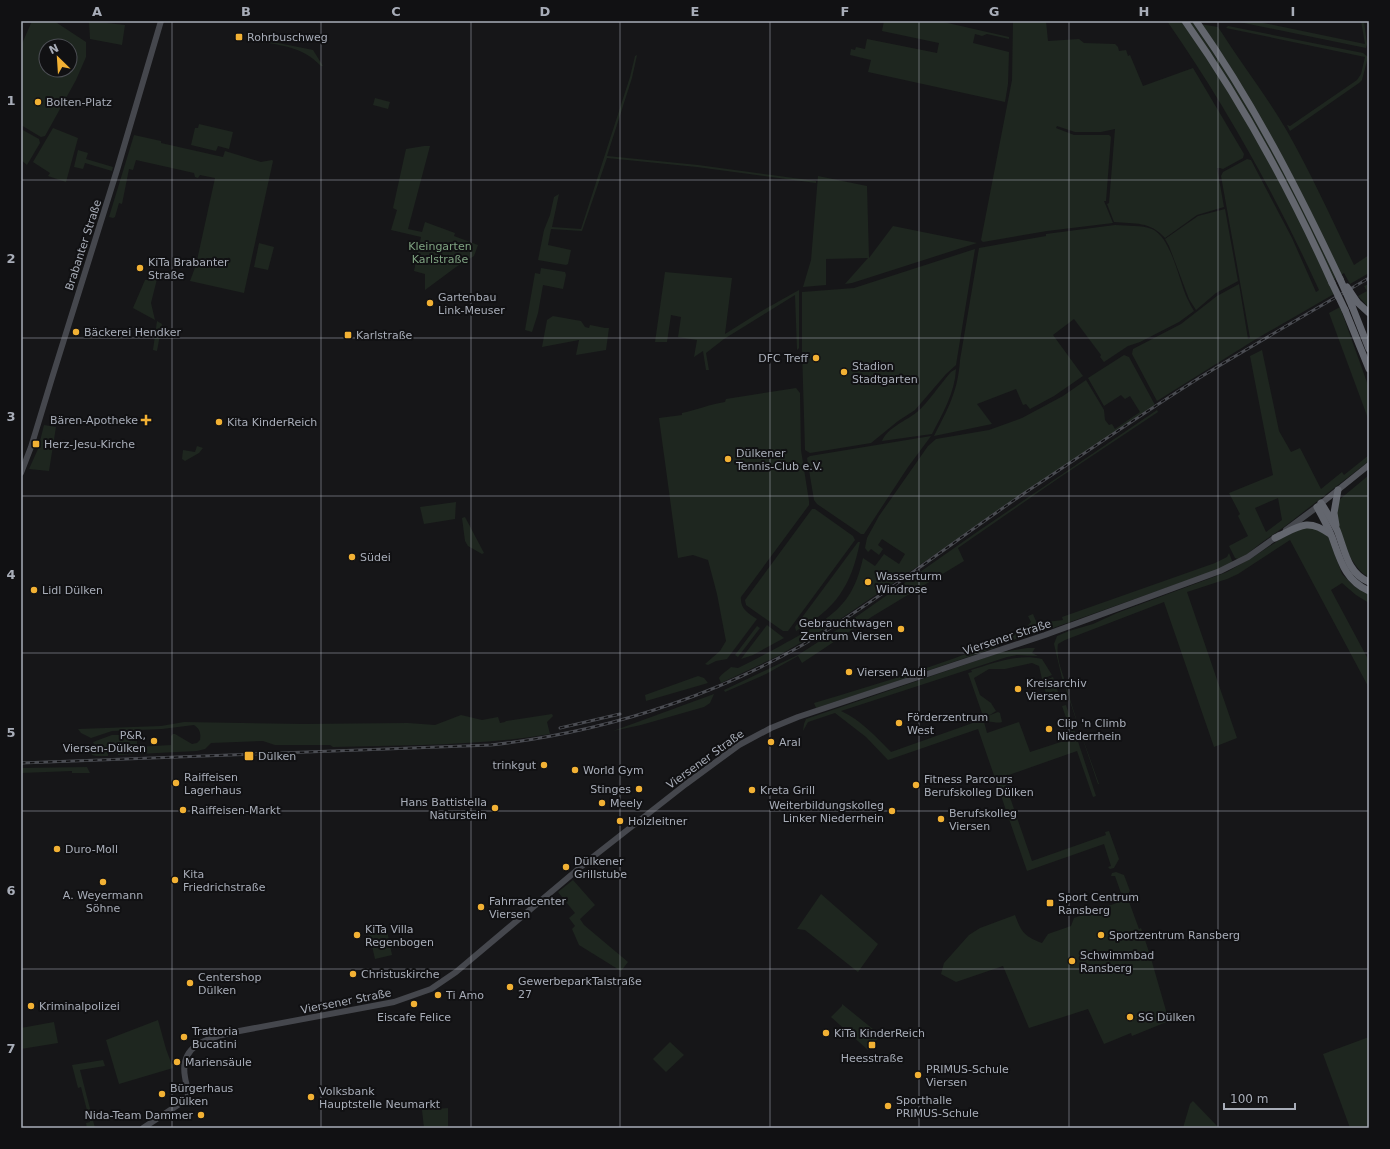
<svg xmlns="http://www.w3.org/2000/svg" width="1390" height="1149" font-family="'DejaVu Sans',sans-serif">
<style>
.green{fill:#1e261f;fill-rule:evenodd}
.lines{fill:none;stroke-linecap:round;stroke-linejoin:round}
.secondary{stroke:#45474d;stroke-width:6}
.primary{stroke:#53555c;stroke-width:6}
.motorway{stroke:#63666e;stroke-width:7}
.rail-casing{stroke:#4a4c52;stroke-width:3}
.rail{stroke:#111113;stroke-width:1.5;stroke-dasharray:4.5;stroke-linecap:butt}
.motorway-bridge{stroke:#63666e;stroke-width:7}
.grid{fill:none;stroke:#a8adb8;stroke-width:1;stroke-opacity:0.55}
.poi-dot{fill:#f2b134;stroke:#111113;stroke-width:1.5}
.labels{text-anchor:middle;stroke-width:4;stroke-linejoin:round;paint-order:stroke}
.poi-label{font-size:11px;fill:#a8adb8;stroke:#111113;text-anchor:start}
.street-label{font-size:11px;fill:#a8adb8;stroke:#111113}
.park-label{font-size:11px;fill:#7fa381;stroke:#111113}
.neatline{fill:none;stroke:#a8adb8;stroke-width:1.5}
.grid-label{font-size:13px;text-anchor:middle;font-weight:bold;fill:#a8adb8}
</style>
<rect width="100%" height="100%" fill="#161618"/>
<g class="green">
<path d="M32 21H54L86 42V57L76 80 45 136 41 137 21 125V46ZM46 46H70V70H46Z"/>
<path d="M89 21 125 25 122 45 90 39Z"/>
<path d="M884 21H939L1009 37V39L987 34 982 36 975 34 973 43 1009 52 1008 84 1005 102 868 72 871 60 850 55 851 49 855 50 856 47 865 49 867 39 937 53 939 43 882 31Z"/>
<path d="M1013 21H1046L1048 41 1079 39 1084 43 1115 44 1118 47 1119 51 1126 50 1128 56 1130 55 1143 86 1193 68 1244 154 1243 158 1223 169 1220 168H1217L1224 207 1197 215 1165 238C1150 221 1135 224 1114 222L1107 204 1109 203 1115 129 1101 132H1075L1057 126 1056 128 1074 135H1109L1111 137 1106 201H1104L1113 223 1047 231 983 242 981 240 1012 80Z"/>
<path d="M1167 21H1182L1218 27C1240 62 1266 95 1287 131 1312 175 1332 220 1354 265L1369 255V273L1350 284 1344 273 1329 283 1334 294 1256 339 1157 401 1132 354 1133 349 1181 324 1217 296 1239 284 1248 339 1250 338 1221 176 1223 172 1247 159 1251 160 1292 238 1316 292 1319 290C1276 196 1226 106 1167 21Z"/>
<path d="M1234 21H1254L1365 44 1361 21H1364L1367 44 1366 48Z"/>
<path d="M1228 26 1363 53 1368 57 1362 80 1359 83 1290 131 1287 125 1290 126 1357 80 1361 74 1365 57 1226 28Z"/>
<path d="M258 39 313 50 323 66H321C303 47 283 46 258 41Z"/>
<path d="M637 55 632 78 607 156 698 165 816 181V183L697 167 607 158 582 231 551 229 548 245 571 250 568 264 566 265 538 260 544 230 550 215 554 197 559 194 552 227 581 229 630 77 635 56Z"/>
<path d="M375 98 390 102 388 109 373 105Z"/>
<path d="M199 124 233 132 229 149 218 146 216 151 191 145 195 128H198Z"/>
<path d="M53 128 78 138 66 182 48 176 50 173 33 162Z"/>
<path d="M21 129 39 139 40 143 27 165 21 160Z"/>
<path d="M134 135 161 141V143L223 157 225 151 261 162 272 160 273 161 244 293 190 281 196 265 215 178 200 175 198 178 195 177 194 173 136 160 133 170 129 169 122 204 119 203 115 217 113 218 109 217Z"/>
<path d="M424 146H430L408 229 422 232 425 222 455 233 454 236 478 245 474 256 456 267 425 290V274L414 271 421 237 391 230 397 210 393 208 406 149Z"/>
<path d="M78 150 88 153 86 159 113 167 112 171 85 163 83 169 74 167Z"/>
<path d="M818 176 867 186 869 258 893 226 977 243 852 283 845 284 868 258 826 259V285L803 287 811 260Z"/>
<path d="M1225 209 1238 281 1216 293 1196 310 1189 299 1169 246 1165 239 1198 216Z"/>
<path d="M1115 225C1127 226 1142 225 1152 229 1172 238 1179 282 1188 300 1190 304 1192 308 1194 311L1179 322 1140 342 1128 346 1104 362 1100 357 1101 355 1074 319 1053 335 1083 376 1054 396 1030 409 1026 404 1023 405 1016 389 977 404 992 424 934 436C948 409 958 391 960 360L979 248 1046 236V234Z"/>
<path d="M259 243 274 247 268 270 254 267Z"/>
<path d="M975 249 956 365 946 374 915 410 898 421 871 443 810 453 805 450 802 350V292L854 288Z"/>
<path d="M541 268 565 272 566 275 563 289 543 285 538 313 532 332 525 330 535 273 540 274Z"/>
<path d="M665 272 732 278 725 334 760 312 799 290V348L797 350 795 295 724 339 706 353 709 370H706L703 351 694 357 697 340 678 337 681 317 671 315 667 342H655Z"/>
<path d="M157 279 151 303 155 320 133 308 145 280Z"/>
<path d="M1369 284V308L1358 296 1367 291 1364 286Z"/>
<path d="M1340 307 1369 388V421L1329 313Z"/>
<path d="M553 316 581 321 585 327 589 328 590 325 605 328H609L606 350 576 355 579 340 542 347 547 320Z"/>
<path d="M157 321 162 324 157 351 153 350Z"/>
<path d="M1262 350 1279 431 1291 452 1300 448 1321 489 1342 472 1344 475 1369 455V461L1284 527 1261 543 1241 559H1238L1235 558 1229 546 1248 536 1238 516 1240 514 1229 493 1273 475 1250 356ZM1278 498 1282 520 1266 532 1255 508Z"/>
<path d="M1124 355 1129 357 1155 405 833 624 776 657 721 683 719 678C722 673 727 671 731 667L738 668C753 661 767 653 782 645 805 632 831 620 847 598 855 587 860 572 863 558L875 566 884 554 899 564 905 554 882 539 878 545 883 549 879 555 871 549 868 552 865 548 867 538 879 516 928 446 936 439 989 430 1022 418 1063 396 1086 380 1104 410 1105 420 1109 425 1112 424 1115 429 1140 412 1130 396 1125 399 1121 395 1104 406 1088 378Z"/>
<path d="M956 369C955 392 943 413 932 434L882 441C887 428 906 421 917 412 928 403 941 383 951 372Z"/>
<path d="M796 388 800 393 801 450 809 501V505L741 597C740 609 748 613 757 619L727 659 716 661 708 665 705 664 720 651 726 641 717 594 708 560 693 555 678 558 659 418 682 415V413C697 410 710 404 725 402L726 399Z"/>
<path d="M1157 410 1158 412 1059 478 958 548 964 561 873 616 802 663 798 656 766 674 725 692 724 690 798 655 843 626 977 532Z"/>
<path d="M44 425 56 427 49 471 29 469 38 449Z"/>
<path d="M931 436 908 467 864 534H861L817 504 814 500 807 458 810 456Z"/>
<path d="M197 446 203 448 199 453 185 461 182 459 183 450 195 452Z"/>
<path d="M1369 475V577C1352 570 1336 531 1337 513 1337 508 1338 504 1339 500Z"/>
<path d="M456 502 455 519 424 524 420 507Z"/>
<path d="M812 509H815L853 536 855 540 788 631H783L746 605 745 600Z"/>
<path d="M465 517 484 553 482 554 468 546 465 541 462 518Z"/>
<path d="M1302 528H1317L1328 536 1342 574 1354 586 1369 595V603L1356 595 1342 583 1331 590 1369 661V688L1290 540 1238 574 1227 579 1187 592 1237 738 1214 747 1164 602 1065 640 1058 644C1056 657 1061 669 1065 681 1074 716 1087 750 1099 784H1098L1062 678 1054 644 1057 636 1069 631 1093 624 1117 613 1227 572 1253 557 1279 540Z"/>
<path d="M858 542H860C851 586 836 609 796 631L795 627Z"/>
<path d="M1229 553 1233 563 1228 566 1053 628 1046 622 1063 620 1062 617 1215 563 1227 557Z"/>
<path d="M1033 614 1038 626H1040L1041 631 1006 642 994 648 886 685 816 708 814 703C877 684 940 666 1000 640 1011 635 1023 633 1031 622L1028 616Z"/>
<path d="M767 625 784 638 753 655 741 659Z"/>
<path d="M757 626 760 628 738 657 735 655Z"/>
<path d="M1027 648H1035L1032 653 1038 656 1017 655 1007 657 841 711C861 720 876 737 891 752L984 719 968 673 972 672 971 670C994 663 1019 653 1042 659L1052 675 1042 679 1039 666 1032 663 1005 669H989L974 678 980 695 991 703 996 711 988 716 998 712 1000 713 1002 722C996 724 990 720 984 722L987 733 1019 722 1030 752 1073 738 1062 706 1066 705 1096 796 1093 797 1077 751 1003 777 1032 861 1106 835 1105 832 1109 831 1119 859 1114 868 1110 869 1108 867 1111 866 1104 844 1027 871 978 729 888 760 866 737 835 713 808 722 803 731 804 724 806 719 1002 652Z"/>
<path d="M698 676 704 678 708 683 646 701 645 695Z"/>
<path d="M1053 677 1058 692 1055 693 1054 691 1046 694 1043 681Z"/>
<path d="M714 694 710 703 704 707 641 725 613 731Z"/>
<path d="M552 714 553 716 547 722 550 734C479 746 405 745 333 747L330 745H275L263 741 211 743 205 749 197 751 118 755V753L108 754V756H96L92 755 90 750 94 749 95 746 93 742 112 735H135L137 737V747L171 745V736L173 734H175L192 744 197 743 200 740C201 733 200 729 194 725L162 729 112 731 91 738 81 733 78 729 161 726 184 722 303 724 408 723 435 725 461 715 482 720 498 717 500 723 505 722 506 721Z"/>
<path d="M87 767 90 773H72V771L21 773V768Z"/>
<path d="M1116 872 1124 875 1130 891 1128 894 1122 896 1115 876H1111L1112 873Z"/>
<path d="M573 880 595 905 580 919 584 925 628 962 621 971 579 945 572 929 575 926 569 918 575 913 558 892Z"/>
<path d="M821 894 878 944 858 972 805 930 797 929Z"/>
<path d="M1128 899 1139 929 1141 928 1150 955 1169 1021 1132 1036 1131 1033 1104 1044 1088 1009 1029 1028 1003 966 956 982 941 974 944 963 969 935 980 928 1015 915C1022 934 1025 936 1042 943L1048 934 1071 926 1074 918Z"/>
<path d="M386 925 392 955 375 959 368 929Z"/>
<path d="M842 1004 879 1034V1037L868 1050 831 1017 842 1006Z"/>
<path d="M158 1020 166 1049 173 1068 119 1084 106 1040Z"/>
<path d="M54 1022 58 1043 21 1049V1028Z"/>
<path d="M1369 1037V1128H1350L1323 1054Z"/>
<path d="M670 1042 684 1055 666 1072 653 1059Z"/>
<path d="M103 1060 105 1066 80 1070 95 1128H87L86 1123 90 1122 81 1087 78 1088 72 1065Z"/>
<path d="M1193 1101 1219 1128H1183L1190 1104Z"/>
<path d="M448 1108V1128H424L422 1110Z"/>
</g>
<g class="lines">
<g class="secondary">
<path d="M21 473 31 447 52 378 117 170 161 21"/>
<path d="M1286 530 1317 507"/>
<path d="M143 1128 187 1099C190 1091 186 1085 185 1077 179 1044 209 1038 234 1032L394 1002 431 989 456 972 589 860 686 784 739 745 771 728 798 717 1045 635 1220 571 1248 557 1279 535"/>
</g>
<path class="primary" d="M1318 506 1369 465"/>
<g class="motorway">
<path d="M1185 21C1243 103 1291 192 1332 283"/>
<path d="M1196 21C1253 102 1298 190 1340 279"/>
<path d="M1357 302 1369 313"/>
<path d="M1352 306 1369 349"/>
<path d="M1345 310 1369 369"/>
<path d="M1321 503C1327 512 1332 521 1337 530 1345 550 1347 573 1369 582"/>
<path d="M1317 507C1322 516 1328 527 1332 537 1340 559 1345 581 1369 591"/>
<path d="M1336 525 1334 513 1338 490"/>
<path d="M1275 538C1298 527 1307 517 1330 534"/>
</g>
<g class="rail-casing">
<g id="rail">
<path d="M560 728 620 714"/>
<path d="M21 763 491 745C614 731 736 690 840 622 907 579 969 530 1035 486 1091 449 1146 411 1204 375 1258 342 1314 310 1369 278"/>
</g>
</g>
<use href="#rail" class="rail"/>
<g class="motorway-bridge">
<path d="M1340 279 1352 306"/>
<path d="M1332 283 1345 310"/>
<path d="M1347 287 1357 302"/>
</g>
</g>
<path class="grid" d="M172 21V1128M321 21V1128M471 21V1128M620 21V1128M770 21V1128M919 21V1128M1069 21V1128M1218 21V1128M21 180H1369M21 338H1369M21 496H1369M21 653H1369M21 811H1369M21 969H1369"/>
<g class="poi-dot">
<rect x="235" y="33" width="8" height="8" rx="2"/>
<circle cx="38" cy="102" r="4"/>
<circle cx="140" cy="268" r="4"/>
<circle cx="430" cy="303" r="4"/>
<circle cx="76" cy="332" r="4"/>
<rect x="344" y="331" width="8" height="8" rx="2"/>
<circle cx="816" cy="358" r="4"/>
<circle cx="844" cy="372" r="4"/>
<path d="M144 414h4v4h4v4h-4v4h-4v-4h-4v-4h4z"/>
<circle cx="219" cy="422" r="4"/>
<rect x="32" y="440" width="8" height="8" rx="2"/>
<circle cx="728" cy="459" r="4"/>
<circle cx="352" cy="557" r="4"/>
<circle cx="868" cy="582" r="4"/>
<circle cx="34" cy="590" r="4"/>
<circle cx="901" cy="629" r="4"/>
<circle cx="849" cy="672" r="4"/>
<circle cx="1018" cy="689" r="4"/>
<circle cx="899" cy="723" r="4"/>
<circle cx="1049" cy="729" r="4"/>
<circle cx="154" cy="741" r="4"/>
<circle cx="771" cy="742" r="4"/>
<rect x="244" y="751" width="10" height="10" rx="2"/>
<circle cx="544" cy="765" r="4"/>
<circle cx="575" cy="770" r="4"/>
<circle cx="176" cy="783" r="4"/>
<circle cx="916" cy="785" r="4"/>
<circle cx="639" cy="789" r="4"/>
<circle cx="752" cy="790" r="4"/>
<circle cx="602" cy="803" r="4"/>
<circle cx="495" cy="808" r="4"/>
<circle cx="183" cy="810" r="4"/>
<circle cx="892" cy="811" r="4"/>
<circle cx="941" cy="819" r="4"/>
<circle cx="620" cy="821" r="4"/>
<circle cx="57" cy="849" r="4"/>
<circle cx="566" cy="867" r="4"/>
<circle cx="175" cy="880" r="4"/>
<circle cx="103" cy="882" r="4"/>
<rect x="1046" y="899" width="8" height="8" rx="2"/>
<circle cx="481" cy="907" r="4"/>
<circle cx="357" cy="935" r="4"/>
<circle cx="1101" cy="935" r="4"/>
<circle cx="1072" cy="961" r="4"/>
<circle cx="353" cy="974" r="4"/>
<circle cx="190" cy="983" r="4"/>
<circle cx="510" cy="987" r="4"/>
<circle cx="438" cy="995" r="4"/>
<circle cx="414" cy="1004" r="4"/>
<circle cx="31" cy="1006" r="4"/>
<circle cx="1130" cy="1017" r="4"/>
<circle cx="826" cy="1033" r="4"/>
<circle cx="184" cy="1037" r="4"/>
<rect x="868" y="1041" width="8" height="8" rx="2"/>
<circle cx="177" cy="1062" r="4"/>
<circle cx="918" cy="1075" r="4"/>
<circle cx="162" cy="1094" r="4"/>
<circle cx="311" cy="1097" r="4"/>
<circle cx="888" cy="1106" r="4"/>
<circle cx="201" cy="1115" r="4"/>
</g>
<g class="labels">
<g class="poi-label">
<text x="247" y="41">Rohrbuschweg</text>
<text x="46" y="106">Bolten-Platz</text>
<text x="148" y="266">KiTa Brabanter<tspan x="148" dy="13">Straße</tspan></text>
<text x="438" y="301">Gartenbau<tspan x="438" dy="13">Link-Meuser</tspan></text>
<text x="84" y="336">Bäckerei Hendker</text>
<text x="356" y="339">Karlstraße</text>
<text x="808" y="362" text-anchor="end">DFC Treff</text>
<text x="852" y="370">Stadion<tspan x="852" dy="13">Stadtgarten</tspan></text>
<text x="138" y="424" text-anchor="end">Bären-Apotheke</text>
<text x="227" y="426">Kita KinderReich</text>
<text x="44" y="448">Herz-Jesu-Kirche</text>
<text x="736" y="457">Dülkener<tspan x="736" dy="13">Tennis-Club e.V.</tspan></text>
<text x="360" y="561">Südei</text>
<text x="876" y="580">Wasserturm<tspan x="876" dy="13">Windrose</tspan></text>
<text x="42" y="594">Lidl Dülken</text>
<text x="893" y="627" text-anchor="end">Gebrauchtwagen<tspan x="893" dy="13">Zentrum Viersen</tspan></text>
<text x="857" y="676">Viersen Audi</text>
<text x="1026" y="687">Kreisarchiv<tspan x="1026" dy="13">Viersen</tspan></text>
<text x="907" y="721">Förderzentrum<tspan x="907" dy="13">West</tspan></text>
<text x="1057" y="727">Clip 'n Climb<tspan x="1057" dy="13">Niederrhein</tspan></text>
<text x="146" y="739" text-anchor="end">P&amp;R,<tspan x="146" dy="13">Viersen-Dülken</tspan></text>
<text x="779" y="746">Aral</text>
<text x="258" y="760">Dülken</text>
<text x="536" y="769" text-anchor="end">trinkgut</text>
<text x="583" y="774">World Gym</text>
<text x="184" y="781">Raiffeisen<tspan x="184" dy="13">Lagerhaus</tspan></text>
<text x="924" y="783">Fitness Parcours<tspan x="924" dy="13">Berufskolleg Dülken</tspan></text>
<text x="631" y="793" text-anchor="end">Stinges</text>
<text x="760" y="794">Kreta Grill</text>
<text x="487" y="806" text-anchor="end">Hans Battistella<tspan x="487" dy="13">Naturstein</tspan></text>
<text x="610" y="807">Meely</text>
<text x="884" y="809" text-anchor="end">Weiterbildungskolleg<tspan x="884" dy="13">Linker Niederrhein</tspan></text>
<text x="191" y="814">Raiffeisen-Markt</text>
<text x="949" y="817">Berufskolleg<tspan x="949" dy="13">Viersen</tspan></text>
<text x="628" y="825">Holzleitner</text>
<text x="65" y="853">Duro-Moll</text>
<text x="574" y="865">Dülkener<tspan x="574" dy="13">Grillstube</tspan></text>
<text x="183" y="878">Kita<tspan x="183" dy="13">Friedrichstraße</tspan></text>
<text x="103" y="899" text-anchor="middle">A. Weyermann<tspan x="103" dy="13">Söhne</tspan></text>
<text x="1058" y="901">Sport Centrum<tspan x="1058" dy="13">Ransberg</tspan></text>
<text x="489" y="905">Fahrradcenter<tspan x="489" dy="13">Viersen</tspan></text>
<text x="365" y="933">KiTa Villa<tspan x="365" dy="13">Regenbogen</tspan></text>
<text x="1109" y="939">Sportzentrum Ransberg</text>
<text x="1080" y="959">Schwimmbad<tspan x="1080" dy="13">Ransberg</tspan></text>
<text x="361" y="978">Christuskirche</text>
<text x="198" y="981">Centershop<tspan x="198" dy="13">Dülken</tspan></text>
<text x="518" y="985">GewerbeparkTalstraße<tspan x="518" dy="13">27</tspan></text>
<text x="446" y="999">Ti Amo</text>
<text x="39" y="1010">Kriminalpolizei</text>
<text x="414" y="1021" text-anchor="middle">Eiscafe Felice</text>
<text x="1138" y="1021">SG Dülken</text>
<text x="192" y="1035">Trattoria<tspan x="192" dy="13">Bucatini</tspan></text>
<text x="834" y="1037">KiTa KinderReich</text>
<text x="872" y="1062" text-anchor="middle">Heesstraße</text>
<text x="185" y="1066">Mariensäule</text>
<text x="926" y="1073">PRIMUS-Schule<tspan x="926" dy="13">Viersen</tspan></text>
<text x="170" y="1092">Bürgerhaus<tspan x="170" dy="13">Dülken</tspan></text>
<text x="319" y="1095">Volksbank<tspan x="319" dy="13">Hauptstelle Neumarkt</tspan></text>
<text x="896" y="1104">Sporthalle<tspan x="896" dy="13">PRIMUS-Schule</tspan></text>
<text x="193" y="1119" text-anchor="end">Nida-Team Dammer</text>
</g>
<g class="street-label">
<text transform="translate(83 245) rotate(-72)" y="4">Brabanter Straße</text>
<text transform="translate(1007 637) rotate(-18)" y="4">Viersener Straße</text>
<text transform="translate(705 759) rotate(-36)" y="4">Viersener Straße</text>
<text transform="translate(346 1001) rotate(-11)" y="4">Viersener Straße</text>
</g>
<g class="park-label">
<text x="440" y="250">Kleingarten<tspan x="440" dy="13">Karlstraße</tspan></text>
</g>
</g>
<rect width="1390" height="1149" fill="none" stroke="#111113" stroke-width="44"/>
<g transform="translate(58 58) rotate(335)"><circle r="19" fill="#111113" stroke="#4d4f55"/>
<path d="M0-3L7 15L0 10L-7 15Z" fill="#f2b134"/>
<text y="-6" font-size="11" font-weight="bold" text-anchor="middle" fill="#a8adb8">N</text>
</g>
<path d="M1224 1103v6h71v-6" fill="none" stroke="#a8adb8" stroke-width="2"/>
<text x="1230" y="1103" font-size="12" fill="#a8adb8" stroke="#111113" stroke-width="3" paint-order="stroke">100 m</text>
<rect x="22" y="22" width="1346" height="1105" class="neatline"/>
<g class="grid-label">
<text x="97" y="16">A</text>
<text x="246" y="16">B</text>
<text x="396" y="16">C</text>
<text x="545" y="16">D</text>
<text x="695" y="16">E</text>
<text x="845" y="16">F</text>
<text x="994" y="16">G</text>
<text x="1144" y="16">H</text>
<text x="1293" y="16">I</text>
<text x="11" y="105">1</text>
<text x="11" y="263">2</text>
<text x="11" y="421">3</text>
<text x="11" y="579">4</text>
<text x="11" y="737">5</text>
<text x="11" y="895">6</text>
<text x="11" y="1053">7</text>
</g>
</svg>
